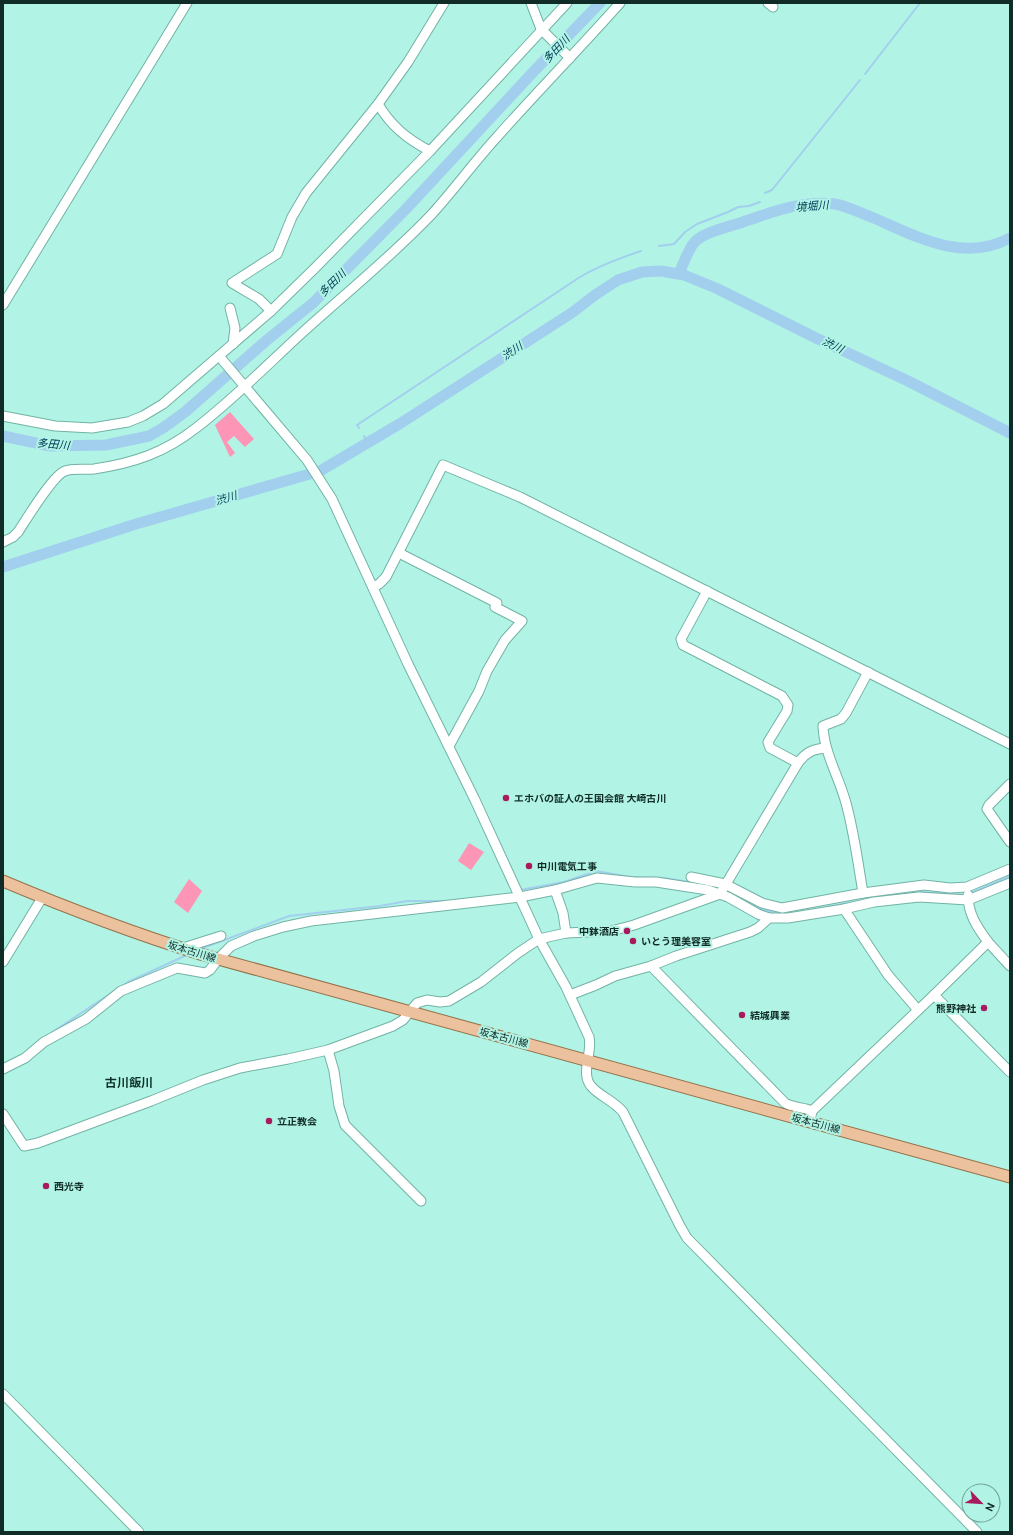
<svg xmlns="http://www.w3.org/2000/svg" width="1013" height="1535" font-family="Ubuntu,'Noto Sans JP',sans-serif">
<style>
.green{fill:#fc95b6}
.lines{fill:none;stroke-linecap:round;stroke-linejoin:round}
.stream{stroke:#a3cfee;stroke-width:2}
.river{stroke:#a3cfee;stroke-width:11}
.minor-casing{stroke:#71b3a5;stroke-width:11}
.major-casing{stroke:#96724b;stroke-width:13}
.minor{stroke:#fff;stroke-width:9}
.major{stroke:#ebc19e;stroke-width:11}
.poi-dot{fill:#a81a5c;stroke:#b1f4e5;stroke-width:1.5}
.labels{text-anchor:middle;stroke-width:4;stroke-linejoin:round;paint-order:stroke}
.poi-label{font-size:10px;font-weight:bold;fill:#112c27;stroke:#b1f4e5;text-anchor:start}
.street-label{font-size:10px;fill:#112c27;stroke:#b1f4e5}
.water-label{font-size:11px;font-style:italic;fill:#003957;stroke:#b1f4e5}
.quarter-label{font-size:12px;font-weight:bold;fill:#0e322b;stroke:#b1f4e5}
</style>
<rect width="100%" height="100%" fill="#b1f4e5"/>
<g class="green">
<path d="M230 412 254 439 245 447 234 436 227 442 235 453 230 457 215 425Z"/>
<path d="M469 843 484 852 471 870 458 861Z"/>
<path d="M189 879 202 891 188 913 174 902Z"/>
</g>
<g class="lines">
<g class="stream">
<path d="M865 74 920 3"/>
<path d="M765 193 772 190 860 80"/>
<path d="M659 246 674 244 685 232 697 224 728 212 738 207 749 206 760 202"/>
<path d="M359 428 357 425 580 277C600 265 620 258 641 251"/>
<path d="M364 436 368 443"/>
<path d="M520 890 564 882 596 871 631 877 664 878 715 886"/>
<path d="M727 890C744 900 762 912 783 914"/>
<path d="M971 893 1010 876"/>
<path d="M877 897 922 892 965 895"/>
<path d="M455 900 464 899"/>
<path d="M807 911 873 898"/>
<path d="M200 949 289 916 380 906 407 901H450"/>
<path d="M51 1033 128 982 189 954"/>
</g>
<g class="river">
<path d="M679 274C683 264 687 253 693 244 702 232 729 227 743 222 772 212 803 200 835 204 846 206 858 212 869 216 914 235 962 264 1010 238"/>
<path d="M3 436 50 446 106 445 149 436 163 428 185 412 267 340 313 303 406 209 536 69 600 3"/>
<path d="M3 567 136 524 320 471 401 423 488 367 573 312 595 295 618 280 642 272 661 271 684 275 718 289 816 338 908 381 1010 433"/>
</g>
<g class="minor-casing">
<g id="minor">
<path d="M531 3 541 29 570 58"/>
<path d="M768 3 773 7"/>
<path d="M378 104C391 126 407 139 430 151"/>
<path d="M3 305 187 3"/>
<path d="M230 308 235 328 233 344"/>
<path d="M271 311 259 299 232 283 277 254 292 217 306 193 378 104 408 62 444 3"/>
<path d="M219 356 307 460 332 499 408 664 475 800 539 939 566 987 589 1037C593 1052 580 1073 591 1086 599 1096 613 1100 623 1112L680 1226 687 1238 977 1532"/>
<path d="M3 416 55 426 92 428 128 422 143 416 163 404 271 311 315 268 430 151 567 3"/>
<path d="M3 542 13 537 18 532C26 520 53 475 65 471 72 468 86 470 94 469 134 463 164 453 196 428 234 399 268 364 303 332 346 293 391 257 431 215 454 190 474 162 497 137 537 92 580 48 620 3"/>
<path d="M399 553 497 603 495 607 522 621 505 640 487 671 479 691 449 746"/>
<path d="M373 587 379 584 386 577 443 465 520 497 1010 744"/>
<path d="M798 763C806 752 813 749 826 748"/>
<path d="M1010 784 989 805 987 809 1010 842"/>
<path d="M691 877 725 884 762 903 782 908 863 893 924 885 950 888 967 887 1010 869"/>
<path d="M555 890 563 913 566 933"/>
<path d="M863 893C858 863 854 832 846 803 839 777 824 753 823 726L841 719 846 713 868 672"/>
<path d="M968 895C968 914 977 927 988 942L934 995 1010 1072"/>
<path d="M844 909 888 975 918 1010"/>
<path d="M988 942 1010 966"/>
<path d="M183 948 221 936"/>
<path d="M3 962 42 898"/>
<path d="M651 966 785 1103C793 1108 804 1107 812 1111"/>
<path d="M570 995 596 985 615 976 651 966 676 956 750 932 758 928 769 918"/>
<path d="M328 1050 334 1071 339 1106 345 1125 421 1201"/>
<path d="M3 1069 25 1058 44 1042 86 1019 121 991 177 968 205 973 210 970 218 959 231 946 254 936 283 927 311 921 520 897 555 890 597 878 635 882H656L708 890 728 897 758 914 769 918H788L844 909 874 902 919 897 968 900 1010 883"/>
<path d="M3 1114 24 1146 38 1143 151 1101 203 1080 240 1068 288 1059 328 1050 393 1026 403 1020 417 1003 427 1000 440 1002 449 1001 481 982 518 953 539 939 566 933 611 931 634 925 720 894 798 763 770 748 768 742 787 711 788 705 782 696 683 645 681 639 707 591"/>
<path d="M811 1116 812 1111 934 995"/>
<path d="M3 1394 139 1532"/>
</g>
</g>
<g class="major-casing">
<path id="major" d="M3 881C67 908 133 933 200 954L1010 1177"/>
</g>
<use href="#minor" class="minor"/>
<use href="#major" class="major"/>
</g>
<g class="poi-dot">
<circle cx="506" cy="798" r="4"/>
<circle cx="529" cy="866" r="4"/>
<circle cx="627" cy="931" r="4"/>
<circle cx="633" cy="941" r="4"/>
<circle cx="984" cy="1008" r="4"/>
<circle cx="742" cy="1015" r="4"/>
<circle cx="269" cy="1121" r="4"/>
<circle cx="46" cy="1186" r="4"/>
</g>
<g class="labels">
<g class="poi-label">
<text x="514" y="802">エホバの証人の王国会館 大崎古川</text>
<text x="537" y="870">中川電気工事</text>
<text x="619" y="935" text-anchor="end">中鉢酒店</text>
<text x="641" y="945">いとう理美容室</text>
<text x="976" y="1012" text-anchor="end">熊野神社</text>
<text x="750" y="1019">結城興業</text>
<text x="277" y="1125">立正教会</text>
<text x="54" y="1190">西光寺</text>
</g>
<g class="street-label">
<text transform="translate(192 951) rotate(17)" y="4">坂本古川線</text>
<text transform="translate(504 1037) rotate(15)" y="4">坂本古川線</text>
<text transform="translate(816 1123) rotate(15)" y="4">坂本古川線</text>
</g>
<g class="water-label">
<text transform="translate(556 49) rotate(-47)" y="4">多田川</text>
<text transform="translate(812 206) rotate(-4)" y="4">境堀川</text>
<text transform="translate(332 283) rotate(-45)" y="4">多田川</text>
<text transform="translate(833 345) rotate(26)" y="4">渋川</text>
<text transform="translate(512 351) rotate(-34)" y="4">渋川</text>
<text transform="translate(53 444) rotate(5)" y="4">多田川</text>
<text transform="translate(226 498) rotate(-16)" y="4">渋川</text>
</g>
<g class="quarter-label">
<text x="129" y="1087">古川飯川</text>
</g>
</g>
<rect width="1013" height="1535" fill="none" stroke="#112c27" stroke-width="8"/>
<g transform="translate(981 1503) rotate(115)"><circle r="19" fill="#b1f4e5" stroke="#71a499"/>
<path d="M0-3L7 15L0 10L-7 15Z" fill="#a81a5c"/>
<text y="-6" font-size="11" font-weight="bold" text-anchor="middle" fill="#112c27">N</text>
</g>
</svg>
